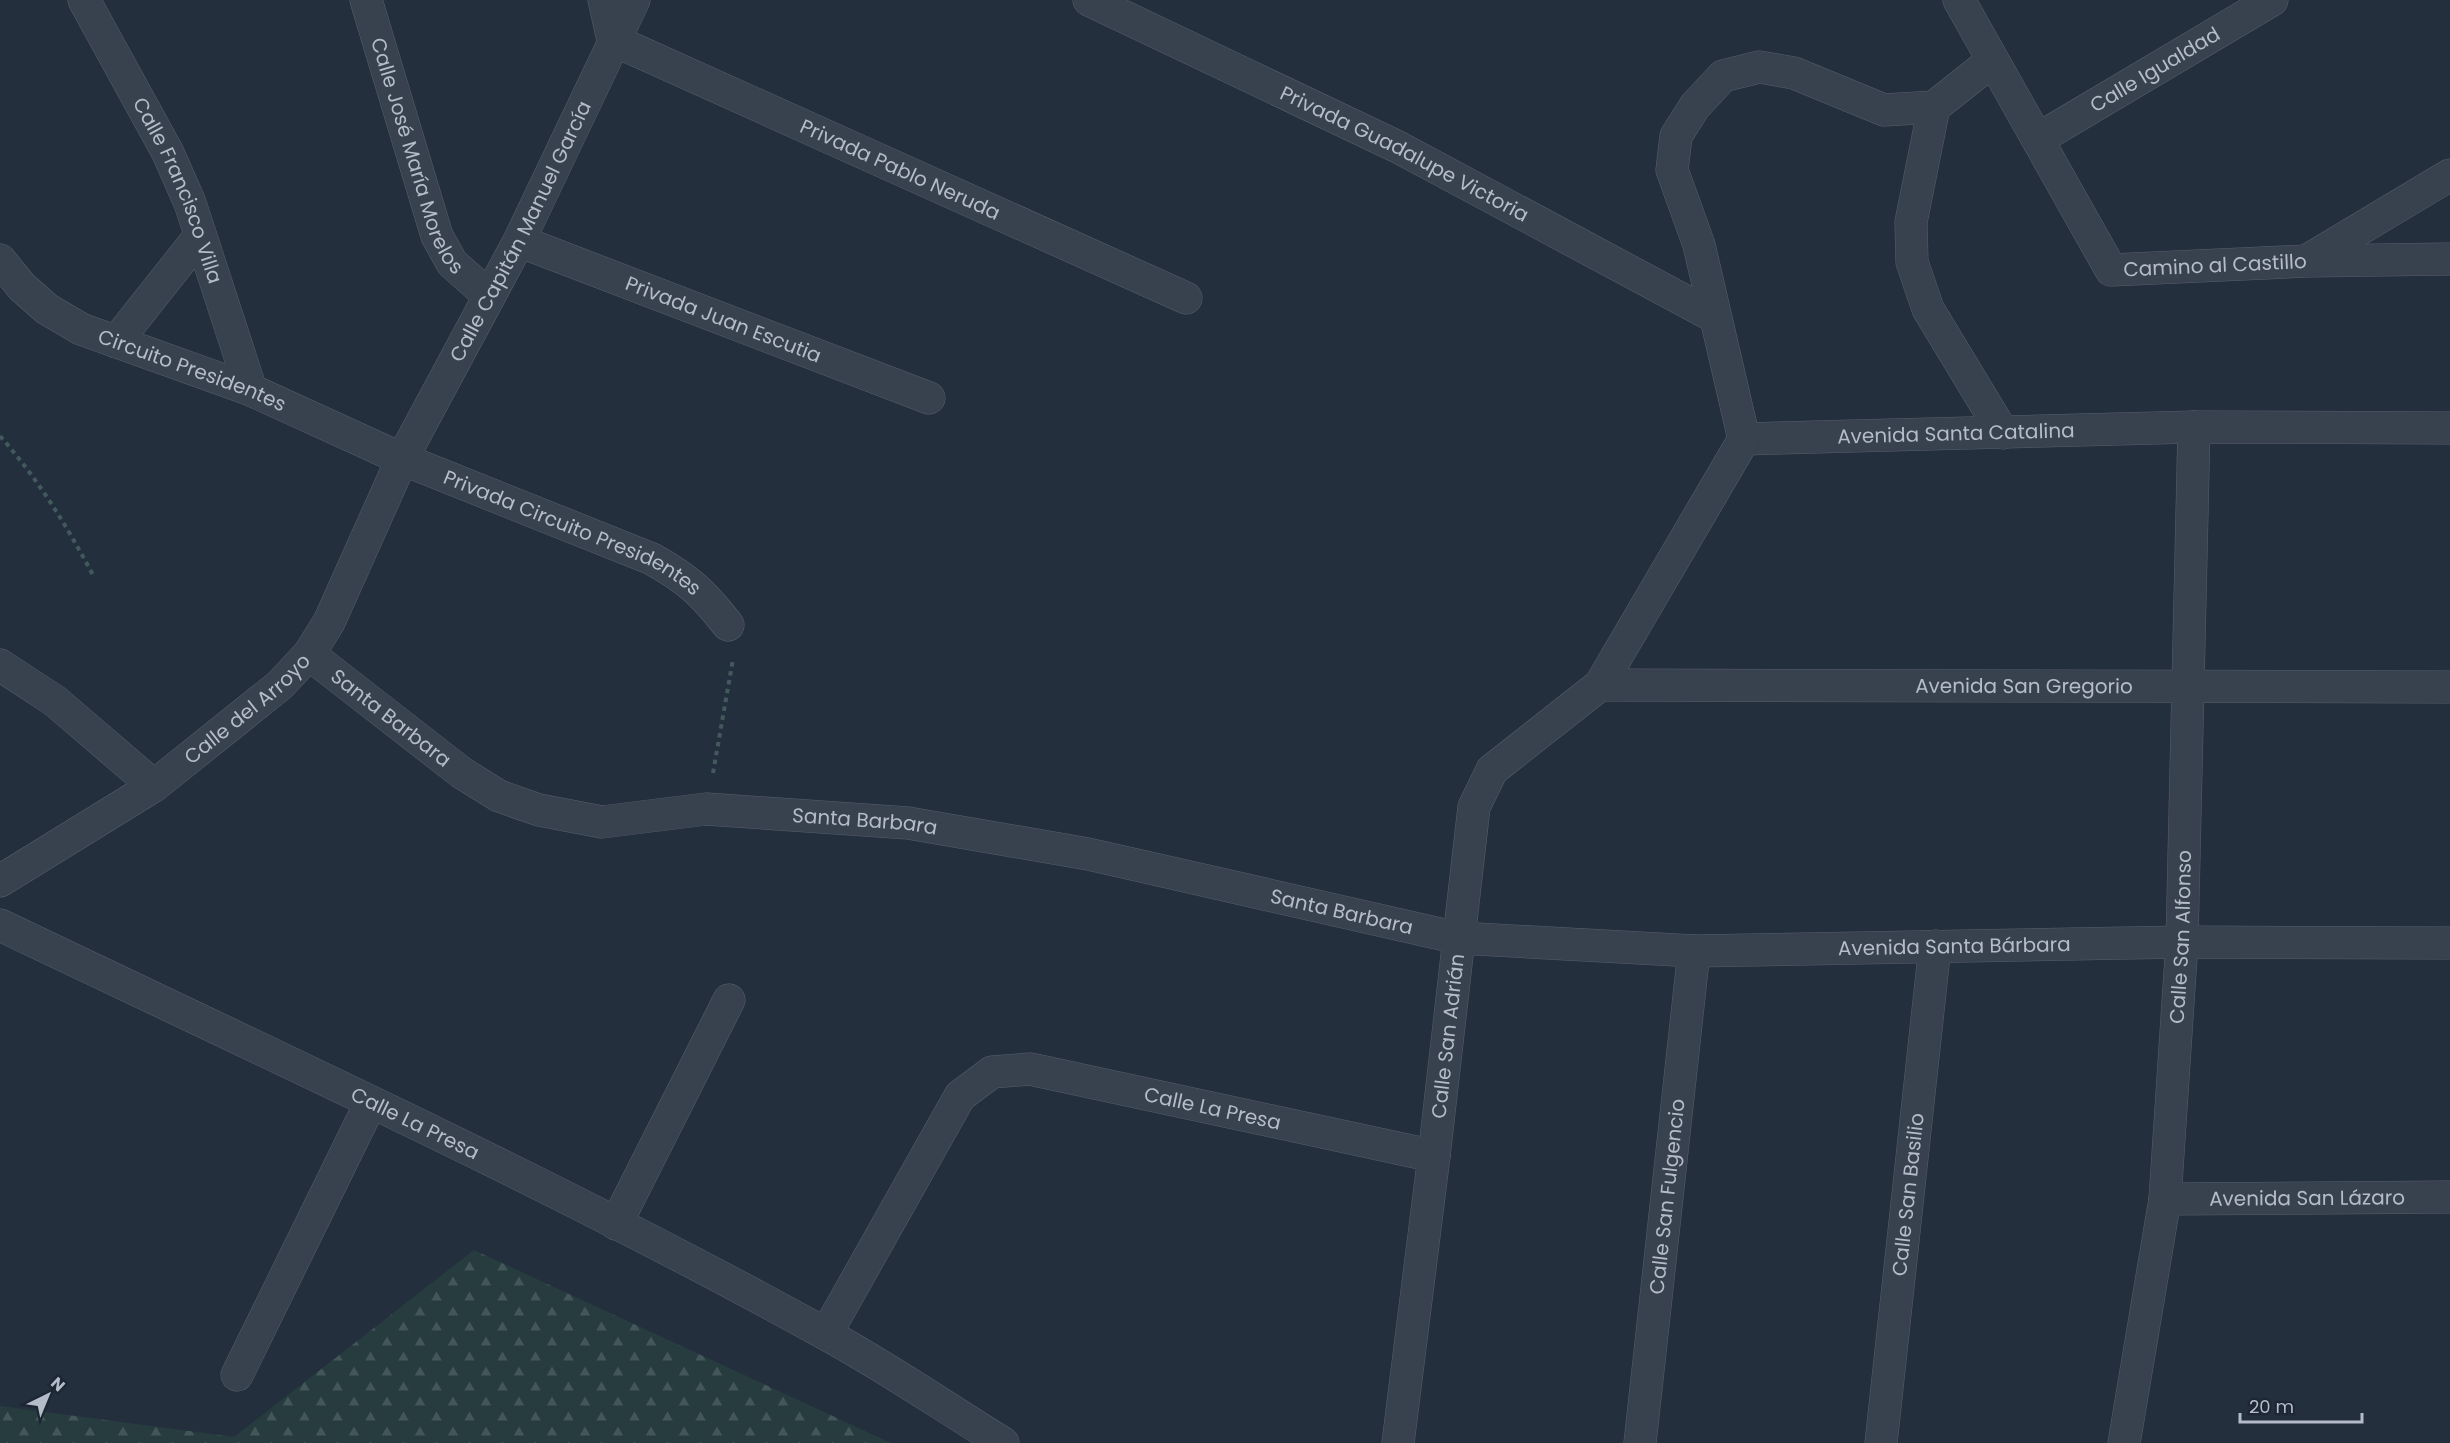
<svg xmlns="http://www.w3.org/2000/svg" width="2450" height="1443" font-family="Poppins,sans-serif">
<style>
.forest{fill:url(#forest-firs)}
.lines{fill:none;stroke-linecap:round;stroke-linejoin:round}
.street-casing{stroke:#565f6c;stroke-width:33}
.path{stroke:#44595c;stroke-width:4;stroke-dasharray:4.5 4.5;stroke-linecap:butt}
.street{stroke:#38414e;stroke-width:32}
.labels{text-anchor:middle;stroke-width:6;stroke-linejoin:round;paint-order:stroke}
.street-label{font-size:20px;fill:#b4bcc9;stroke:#1d2633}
</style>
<defs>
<pattern id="forest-firs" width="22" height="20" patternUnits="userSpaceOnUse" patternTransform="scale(1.5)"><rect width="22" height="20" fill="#263c3f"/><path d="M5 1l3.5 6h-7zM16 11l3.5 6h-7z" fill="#435659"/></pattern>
</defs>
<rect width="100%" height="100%" fill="#242f3e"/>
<path class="forest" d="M474 1250 891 1443H0V1406L234 1437Z"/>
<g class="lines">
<g class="street-casing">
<g id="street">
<path id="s1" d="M84 0 168 153 190 203 251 390"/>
<path id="s2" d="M366 0 437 236 452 263 489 296"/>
<path id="s3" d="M604 0 613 40 1186 298"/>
<path id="s4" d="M1089 0 1398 147 1715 317"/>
<path id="s5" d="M1959 0 2111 270 2307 261 2450 259"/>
<path d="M1992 61 1934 107 1911 222 1912 262 1928 309 2003 433"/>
<path id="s6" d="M2038 139 2272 0"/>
<path id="s7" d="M519 241 929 398"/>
<path id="s8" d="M0 260 22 287 47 309 81 329 251 390 402 459 652 559C688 579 703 593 728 625"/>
<path d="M2308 260 2450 175"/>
<path d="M116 342 200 236"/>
<path id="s9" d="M1744 439 2194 427 2450 428"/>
<path d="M1744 439 1699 245 1672 170 1676 136 1695 106 1723 76 1759 67 1794 73 1884 110 1934 107"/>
<path id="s10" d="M309 654 462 773 499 796 539 810 602 822 706 809 908 823 1088 854 1458 938 1694 951 2182 942 2450 943"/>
<path d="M0 665 55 701 154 786"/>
<path id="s11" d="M1600 685 2450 687"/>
<path id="s12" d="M0 881 154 786 280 685 309 654 329 622 402 459 519 241 634 0"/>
<path id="s13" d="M0 925C276 1057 556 1185 824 1333 885 1366 943 1406 1003 1443"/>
<path id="s14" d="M2165 1199 2450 1197"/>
<path d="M616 1224 729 1000"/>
<path id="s15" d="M826 1334 960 1096 992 1072 1030 1069 1434 1156"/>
<path d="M237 1375 371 1102"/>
<path id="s16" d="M1398 1443 1434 1156 1474 807 1492 770 1600 685 1744 439"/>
<path id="s17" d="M1640 1443 1694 951"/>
<path id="s18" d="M1881 1443 1935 946"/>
<path id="s19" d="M2124 1443 2165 1199 2182 942 2194 427"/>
</g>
</g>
<g class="path">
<path d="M0 436C38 479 67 526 94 577"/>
<path d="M713 773 733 659"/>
</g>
<use href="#street" class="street"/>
</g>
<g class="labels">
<g class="street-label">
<text dy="7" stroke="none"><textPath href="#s6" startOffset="136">Calle Igualdad</textPath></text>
<text dy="7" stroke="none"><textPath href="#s2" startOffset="164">Calle José María Morelos</textPath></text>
<text dy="7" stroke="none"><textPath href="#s4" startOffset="351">Privada Guadalupe Victoria</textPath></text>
<text dy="7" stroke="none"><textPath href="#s3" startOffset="356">Privada Pablo Neruda</textPath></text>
<text dy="7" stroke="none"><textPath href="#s1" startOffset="213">Calle Francisco Villa</textPath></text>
<text dy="7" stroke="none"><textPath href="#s12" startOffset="858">Calle Capitán Manuel García</textPath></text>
<text dy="7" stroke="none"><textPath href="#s5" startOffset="414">Camino al Castillo</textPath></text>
<text dy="7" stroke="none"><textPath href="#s7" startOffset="219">Privada Juan Escutia</textPath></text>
<text dy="7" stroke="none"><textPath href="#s8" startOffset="226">Circuito Presidentes</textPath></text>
<text dy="7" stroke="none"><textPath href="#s9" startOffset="212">Avenida Santa Catalina</textPath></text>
<text dy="7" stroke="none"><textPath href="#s8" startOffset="640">Privada Circuito Presidentes</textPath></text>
<text dy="7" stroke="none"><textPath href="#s11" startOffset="424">Avenida San Gregorio</textPath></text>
<text dy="7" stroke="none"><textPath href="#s12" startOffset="302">Calle del Arroyo</textPath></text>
<text dy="7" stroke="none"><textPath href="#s10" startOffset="104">Santa Barbara</textPath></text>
<text dy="7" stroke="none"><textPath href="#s10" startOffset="608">Santa Barbara</textPath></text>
<text dy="7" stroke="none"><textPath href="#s10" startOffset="1094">Santa Barbara</textPath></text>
<text dy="7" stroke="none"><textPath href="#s19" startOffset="510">Calle San Alfonso</textPath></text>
<text dy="7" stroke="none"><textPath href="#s10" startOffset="1710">Avenida Santa Bárbara</textPath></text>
<text dy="7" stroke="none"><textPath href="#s16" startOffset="410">Calle San Adrián</textPath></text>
<text dy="7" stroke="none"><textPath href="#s15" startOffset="538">Calle La Presa</textPath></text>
<text dy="7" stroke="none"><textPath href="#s13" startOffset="460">Calle La Presa</textPath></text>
<text dy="7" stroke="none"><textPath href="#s18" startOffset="250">Calle San Basilio</textPath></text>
<text dy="7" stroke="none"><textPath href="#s17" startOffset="248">Calle San Fulgencio</textPath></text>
<text dy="7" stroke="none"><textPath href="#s14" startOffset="142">Avenida San Lázaro</textPath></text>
</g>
</g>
<g transform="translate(48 1395) rotate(43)" stroke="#1d2633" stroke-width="4.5" paint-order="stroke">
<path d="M0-4.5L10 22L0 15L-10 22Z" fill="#b4bcc9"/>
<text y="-9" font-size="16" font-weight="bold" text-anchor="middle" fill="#b4bcc9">N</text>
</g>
<path d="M2240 1413v9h122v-9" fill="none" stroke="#b4bcc9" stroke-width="3"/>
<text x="2249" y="1413" font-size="18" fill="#b4bcc9" stroke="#1d2633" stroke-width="4.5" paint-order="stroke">20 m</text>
</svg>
